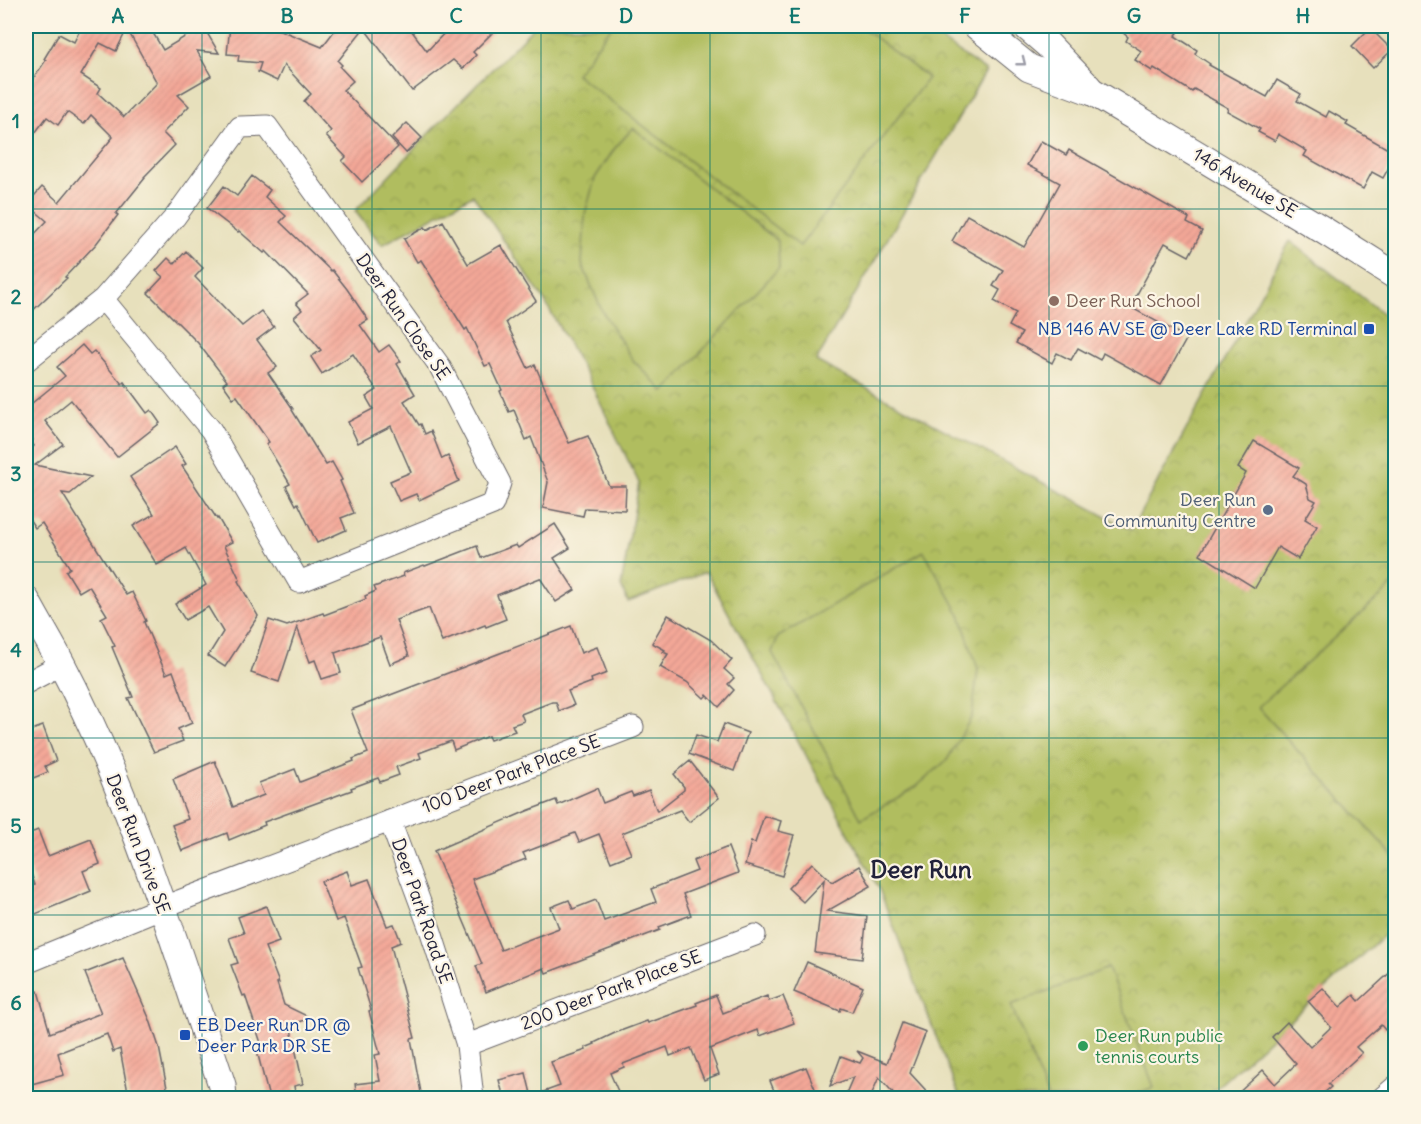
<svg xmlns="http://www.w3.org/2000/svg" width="1421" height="1124" font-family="Delius,sans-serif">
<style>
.park{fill:url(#park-crowns);stroke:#69704d;stroke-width:1.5}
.pitch{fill:#b0bd5f;stroke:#69704d;stroke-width:1.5}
.building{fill:url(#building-hatch);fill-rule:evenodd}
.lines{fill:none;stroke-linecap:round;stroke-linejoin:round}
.minor-casing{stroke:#676468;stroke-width:23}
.tertiary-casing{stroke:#676468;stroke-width:29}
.minor{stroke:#fff;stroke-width:21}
.tertiary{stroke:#fff;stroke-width:27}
.oneway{stroke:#9c9ca7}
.grid{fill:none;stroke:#0f766e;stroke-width:1.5;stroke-opacity:0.55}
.education-dot{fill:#8d6e63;stroke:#fcf5e5;stroke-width:2}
.transit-dot{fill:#1a4fb4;stroke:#fcf5e5;stroke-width:2}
.service-dot{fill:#5c6f8a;stroke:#fcf5e5;stroke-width:2}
.leisure-dot{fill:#2e9e5b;stroke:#fcf5e5;stroke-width:2}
.labels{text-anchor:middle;stroke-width:4.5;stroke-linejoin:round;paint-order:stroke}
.street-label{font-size:18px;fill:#22223b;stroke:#fcf5e5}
.education-label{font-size:18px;fill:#785e54;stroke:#fcf5e5;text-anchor:start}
.transit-label{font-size:18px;fill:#164399;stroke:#fcf5e5;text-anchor:end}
.service-label{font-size:18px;fill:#4e5e75;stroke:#fcf5e5;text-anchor:end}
.leisure-label{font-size:18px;fill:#27864d;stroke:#fcf5e5;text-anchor:start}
.district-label{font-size:24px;font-weight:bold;fill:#22223b;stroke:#fcf5e5}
.neatline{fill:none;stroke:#0f766e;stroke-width:2}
.grid-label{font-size:20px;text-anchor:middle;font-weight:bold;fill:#0f766e}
</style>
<defs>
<pattern id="park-crowns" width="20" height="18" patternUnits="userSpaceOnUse" patternTransform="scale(1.5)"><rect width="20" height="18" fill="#b0bd5f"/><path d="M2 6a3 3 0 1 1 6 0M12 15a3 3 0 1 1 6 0" fill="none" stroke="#97a253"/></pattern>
<pattern id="building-hatch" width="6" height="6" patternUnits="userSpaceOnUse" patternTransform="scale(1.5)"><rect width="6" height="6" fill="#f4a898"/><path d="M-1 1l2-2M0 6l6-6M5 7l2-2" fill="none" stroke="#d19084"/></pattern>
</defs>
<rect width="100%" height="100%" fill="#fcf5e5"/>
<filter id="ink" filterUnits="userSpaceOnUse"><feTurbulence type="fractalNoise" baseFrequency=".0167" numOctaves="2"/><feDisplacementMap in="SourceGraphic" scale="12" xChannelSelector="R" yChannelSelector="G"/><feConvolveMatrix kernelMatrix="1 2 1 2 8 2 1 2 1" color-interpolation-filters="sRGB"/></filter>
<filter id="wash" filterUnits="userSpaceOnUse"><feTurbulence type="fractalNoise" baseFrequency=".008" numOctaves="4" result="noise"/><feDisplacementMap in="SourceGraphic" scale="24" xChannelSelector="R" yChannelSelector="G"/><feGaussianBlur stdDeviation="1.35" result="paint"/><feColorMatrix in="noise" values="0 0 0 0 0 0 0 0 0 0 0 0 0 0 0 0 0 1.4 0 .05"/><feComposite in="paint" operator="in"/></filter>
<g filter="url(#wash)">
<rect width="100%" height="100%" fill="#e7e0bc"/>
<path class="park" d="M535 26H921L986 71 816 361 1131 530 1290 241 1395 323V925L1205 1098H960L879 889 706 572 628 602 621 586 639 483 589 380 544 300 473 195 382 245 355 211 430 132Z"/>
<g class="pitch">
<path d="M612 26H860L928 78 800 246 576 74Z"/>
<path d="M633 128 778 241 779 268 664 392 632 359 602 311 582 264 585 214 595 178 615 148Z"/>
<path d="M924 551 960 615 978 669 972 716 947 760 916 787 861 819 772 652 778 637Z"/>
<path d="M1395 583V858L1258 707Z"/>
<path d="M1108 968 1154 1087 1125 1098H1048L1011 1005Z"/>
</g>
<g id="blocks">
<g class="building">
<path d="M82 26H149L163 50 203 26 219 53 197 51 211 76 178 95 189 106 163 133 175 145 144 177 145 178 116 214 118 215 96 244 65 277 67 278 26 317V243L47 221 27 204 42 187 59 202 113 137 91 115 84 124 67 112 58 125 47 117 26 145V89L46 60 44 59 59 34 74 42ZM127 29 157 83 124 117 98 93 101 88 81 75 100 43 116 51Z"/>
<path d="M230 26H270L322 47 338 26H408L427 51 451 26H499L473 52 476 55 463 69 453 60 412 91 364 28 338 61 342 65 340 67 353 81 343 90 398 147 362 182 342 161 346 157 326 136 331 131 304 101 311 94 284 65 277 81 258 72 261 63 238 61 239 55 227 54Z"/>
<path d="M1115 26H1167L1178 33 1175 36 1197 50 1195 54 1210 64 1209 65 1267 97 1277 80 1301 94 1297 101 1326 117 1329 111 1348 122 1346 125 1395 153V156L1383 178 1372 172 1363 189 1304 156 1307 151 1278 134 1275 141 1258 132 1260 129 1227 111 1228 108 1194 89 1192 92 1154 68 1152 71 1135 60 1141 51 1126 41 1128 37Z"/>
<path d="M1370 28 1392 50 1373 68 1352 46Z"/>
<path d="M407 123 422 138 406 153 392 138Z"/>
<path d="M1041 141 1066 155 1069 150 1189 218 1187 223 1202 231 1189 256 1165 243 1130 307 1187 338 1161 385 1103 353 1100 360 1078 348 1071 360 1057 353 1052 363 1016 343 1022 333 1009 326 1016 313 994 301 1000 290 993 286 1003 270 952 241 967 215 1024 247 1060 183 1027 165Z"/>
<path d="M252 176 270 190 265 197 286 216 280 222 331 271 332 270 347 289 368 320 360 325 379 352 389 345 401 361 397 364 415 394 404 401 419 425 421 424 425 434 431 431 442 459 448 456 459 481 419 500 416 494 399 501 390 481 411 472 391 426 358 443 348 422 373 409 366 397 377 390 353 354 322 374 311 357 321 350 294 317 302 310 296 303 308 294 266 251 264 253 239 231 238 232 207 208 224 186 237 196Z"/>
<path d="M443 221 468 264 501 245 536 301 506 322 528 368 535 365 569 443 588 436 609 486H626L625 510 585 508 583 516 543 508 548 482 531 437 526 440 514 410 509 412 500 391 502 390 490 364 485 366 467 328 465 330 421 260 417 262 404 239 425 227 427 230Z"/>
<path d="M186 251 203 268 195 277 242 326 261 311 274 327 257 340 277 367 268 373 293 409 292 410 326 465 332 462 342 480 340 481 354 513 341 518 346 530 317 543 298 503 296 505 286 486 290 484 266 444 269 442 237 396 233 398 223 384 227 381 198 343 148 293 163 277 156 271 168 258 174 264Z"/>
<path d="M82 345 90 354 94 351 122 384 124 382 147 413 151 410 160 423 117 457 71 400 45 421 63 444 35 465 91 477 70 494 62 493 126 595 132 592 146 621 144 622 166 674 173 671 192 723 178 729 183 741 154 752 128 698 133 697 112 647 115 646 101 618 107 615 89 586 79 592 66 571 70 568 42 523 35 528 26 514V453L34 446 31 442 33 440 26 431V408L65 376 57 367Z"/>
<path d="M1254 441 1299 468 1293 476 1306 484 1310 498 1316 501 1305 519 1317 526 1298 559 1278 547 1255 588 1200 554 1246 473 1238 468Z"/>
<path d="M175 447 186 464 182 466 217 519 218 518 232 542 224 546 240 580 238 581 258 616 225 667 208 656 223 632 208 607 185 620 175 604 206 585 186 548 157 565 133 526 154 514 130 477Z"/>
<path d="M555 524 570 548 554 558 575 590 556 602 540 578 497 595 506 619 486 627 485 625 442 642 429 608 396 620 409 656 390 664 380 637 335 653 341 673 322 679 315 660 310 662 297 627 279 682 251 673 269 620 287 626 323 613 324 615 366 599 365 596 376 591 374 587 404 576 403 573 424 565 425 566 477 546 481 558 516 545 518 548Z"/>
<path d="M668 615 711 640 732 660 724 669 734 678 728 684 734 690 719 707 707 695 704 698 687 682 660 667 668 654 663 652 665 650 652 643Z"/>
<path d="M571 626 581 653 597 647 607 673 591 679 592 682 568 691 574 705 559 711 556 702H552L521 714 524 721 512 725 515 731 490 740 488 736 454 750 451 741 419 753 421 758 396 767 399 775 380 782 378 778 351 788 352 790 264 822 265 825 229 840 227 833 182 851 172 825 188 819 173 779 215 761 233 807 264 795 259 783 295 769 300 782 354 761 353 759 368 753 351 710Z"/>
<path d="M724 724 748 733 734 771 689 754 696 735 717 742Z"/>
<path d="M43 726 56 761 45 766 48 772 26 781V732Z"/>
<path d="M690 761 719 798 689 822 680 810 622 833 631 854 611 862 599 834 579 842 575 833 523 853 526 859 472 879 501 950 559 928 551 907 569 900 573 909 596 900 604 921 656 902 651 889 697 871 693 861 728 847 738 873 683 894 691 915 659 927 660 930 546 973 544 968 486 992 476 966 482 964 434 851 527 811 556 800 558 805 597 788 603 803 631 792 633 796 649 790 657 811 684 790V787L674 774Z"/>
<path d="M764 816 781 821 778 831 794 835 782 876 745 865 751 842 755 843Z"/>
<path d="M38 830 48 856 91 839 100 864 83 871 91 891 26 918V888L35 885 26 858V835Z"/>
<path d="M812 863 832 882 859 866 871 886 827 911 867 916 862 959 815 953 824 880 803 902 788 888Z"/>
<path d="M347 871 352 885 369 879 387 926 394 924 401 942 391 946 415 1038 411 1039 422 1098H394V1094L357 1098 355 1084 380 1081 375 1055 380 1054 369 1011 371 1010 358 968 362 967 344 918 336 921 321 881Z"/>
<path d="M266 906 279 942 265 947 279 983H277L284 1005 311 1018 290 1025 303 1084 294 1086 296 1098H269L257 1051 263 1049 245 995 243 996 231 965 238 963 229 938 244 933 238 917Z"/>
<path d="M123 958 150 1020 159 1047 169 1098H129L120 1049 113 1052 107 1034 58 1053 64 1075 28 1085 26 1076V995L38 991 50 1033 101 1013 85 973Z"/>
<path d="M807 962 863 987 852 1012 841 1008 840 1011 794 992Z"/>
<path d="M1395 968V1020L1385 1030 1381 1025 1356 1047 1362 1053 1328 1084 1331 1087 1318 1098H1233L1263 1070 1275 1084 1296 1064 1272 1037 1287 1022 1310 1047 1331 1027 1308 1001 1323 988 1340 1007 1354 995 1359 1001Z"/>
<path d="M716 995 723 1013 767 996 769 1001 783 996 794 1023 760 1036 758 1030 710 1049 719 1074 704 1080 691 1048 670 1056 667 1047 623 1064 624 1067 610 1073 621 1098H504L499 1080 526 1073 532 1098V1096L560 1086 551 1062 586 1050 585 1048 595 1044 594 1043 615 1033 647 1021 648 1023 697 1005 696 1003Z"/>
<path d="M902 1023 926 1032 910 1073 933 1098H898L879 1077 870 1098H844L853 1077 830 1086 841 1056 860 1063 863 1058 857 1051 887 1063Z"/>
<path d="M806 1067 816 1091 798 1098H777L770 1081Z"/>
</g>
</g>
</g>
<g filter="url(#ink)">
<use href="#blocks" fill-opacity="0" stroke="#676468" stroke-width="1.5"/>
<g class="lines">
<g class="minor-casing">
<g id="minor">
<path d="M26 361 103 299 175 217 240 127 267 126 439 365 500 483 493 504 299 582 211 430 103 299"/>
<path d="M26 683 62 664"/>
<path d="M390 821 633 727"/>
<path d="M26 963 163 907 390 821 431 932 467 1045 473 1098"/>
<path d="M467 1045 755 935"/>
<path d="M1382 1098 1396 1086"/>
</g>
</g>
<g class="tertiary-casing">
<g id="tertiary">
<path d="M977 26 1029 68 1093 92 1323 230 1396 276"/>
<path d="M1026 26 1047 44 1088 87"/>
<path d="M26 600C37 621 50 642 61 663 130 794 175 945 222 1085L223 1098"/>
</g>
</g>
<use href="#minor" class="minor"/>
<use href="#tertiary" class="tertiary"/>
</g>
<defs><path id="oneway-chevron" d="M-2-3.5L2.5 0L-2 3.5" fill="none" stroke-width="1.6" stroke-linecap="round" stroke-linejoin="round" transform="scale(1.5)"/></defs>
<use class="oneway" href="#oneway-chevron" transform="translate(1022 62) rotate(38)"/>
</g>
<path class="grid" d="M202 26V1098M372 26V1098M541 26V1098M710 26V1098M880 26V1098M1049 26V1098M1219 26V1098M26 209H1396M26 386H1396M26 562H1396M26 738H1396M26 915H1396"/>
<circle class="education-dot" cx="1054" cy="301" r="6"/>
<g class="transit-dot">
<rect x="1363" y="323" width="12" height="12" rx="3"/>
<rect x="179" y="1029" width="12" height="12" rx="3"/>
</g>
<circle class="service-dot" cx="1268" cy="510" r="6"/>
<circle class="leisure-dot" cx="1083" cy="1046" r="6"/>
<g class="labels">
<g class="street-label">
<text transform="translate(1245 183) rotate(31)" y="6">146 Avenue SE</text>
<text transform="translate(403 317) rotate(55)" y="6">Deer Run Close SE</text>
<text transform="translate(511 774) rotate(-21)" y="6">100 Deer Park Place SE</text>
<text transform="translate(138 844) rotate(69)" y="6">Deer Run Drive SE</text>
<text transform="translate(422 911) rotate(71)" y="6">Deer Park Road SE</text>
<text transform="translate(611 990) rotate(-21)" y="6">200 Deer Park Place SE</text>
</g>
<g class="education-label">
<text x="1066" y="307">Deer Run School</text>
</g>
<g class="transit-label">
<text x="1357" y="335">NB 146 AV SE @ Deer Lake RD Terminal</text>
<text x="197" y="1031" text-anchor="start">EB Deer Run DR @<tspan x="197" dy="21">Deer Park DR SE</tspan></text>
</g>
<g class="service-label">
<text x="1256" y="506">Deer Run<tspan x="1256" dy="21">Community Centre</tspan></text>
</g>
<g class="leisure-label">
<text x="1095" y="1042">Deer Run public<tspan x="1095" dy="21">tennis courts</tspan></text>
</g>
<g class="district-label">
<text x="921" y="878">Deer Run</text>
</g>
</g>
<rect width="1421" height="1124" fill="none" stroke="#fcf5e5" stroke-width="66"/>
<rect x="33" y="33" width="1355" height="1058" class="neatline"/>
<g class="grid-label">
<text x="118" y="23">A</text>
<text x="287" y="23">B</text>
<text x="456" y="23">C</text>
<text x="626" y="23">D</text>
<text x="795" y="23">E</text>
<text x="965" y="23">F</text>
<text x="1134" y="23">G</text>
<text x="1303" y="23">H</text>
<text x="16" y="128">1</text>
<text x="16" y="304">2</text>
<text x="16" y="481">3</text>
<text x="16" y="657">4</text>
<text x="16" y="833">5</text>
<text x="16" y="1010">6</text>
</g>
</svg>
